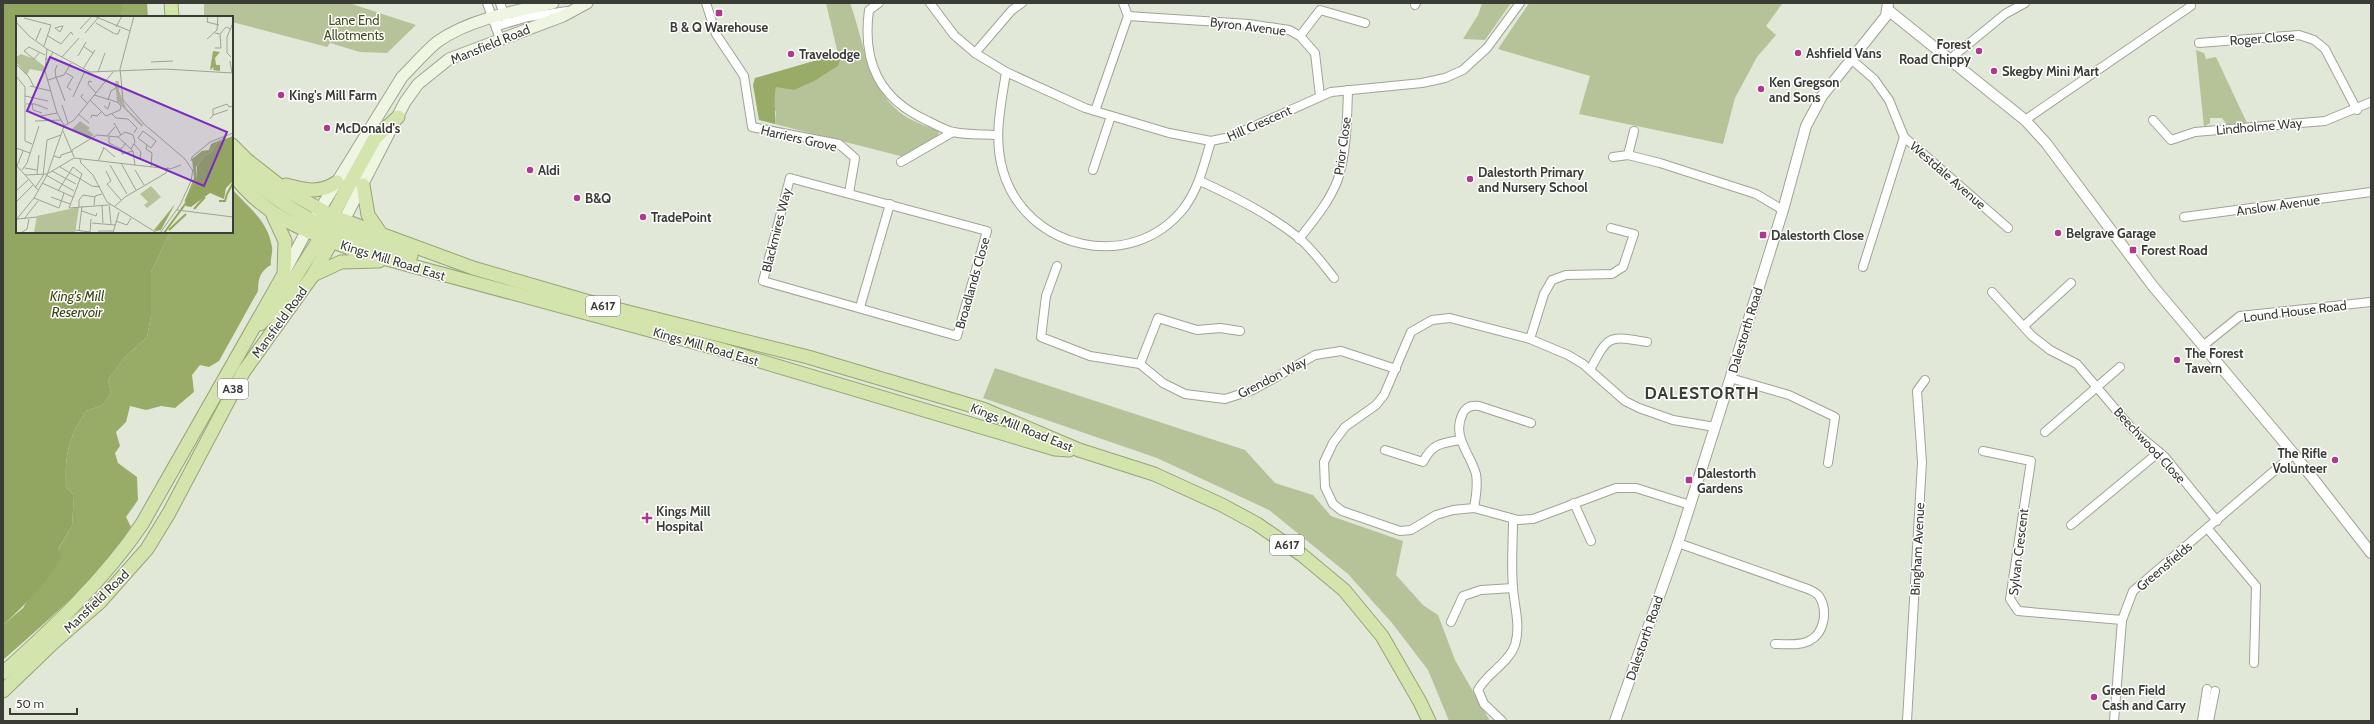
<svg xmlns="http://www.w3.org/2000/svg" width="2374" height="724" font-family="Cabin,sans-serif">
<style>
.green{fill:#b6c399}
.forest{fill:#98ac67}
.water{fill:#92a661}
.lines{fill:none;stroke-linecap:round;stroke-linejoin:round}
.minor-casing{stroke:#9fa495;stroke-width:10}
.tertiary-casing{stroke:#9fa495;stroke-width:12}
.secondary-casing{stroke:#9fa495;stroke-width:13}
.trunk-casing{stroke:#96a576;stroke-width:15}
.minor{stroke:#fff;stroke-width:8}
.tertiary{stroke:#fff;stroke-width:10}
.secondary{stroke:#eef5e0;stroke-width:11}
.trunk{stroke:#d3e4ac;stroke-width:13}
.poi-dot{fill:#b1388d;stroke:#fff;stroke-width:1.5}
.labels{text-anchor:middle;stroke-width:3;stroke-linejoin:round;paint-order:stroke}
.shield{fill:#fff;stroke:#757672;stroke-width:1}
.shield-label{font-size:12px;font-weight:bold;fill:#3a3c36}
.park-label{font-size:13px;fill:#424f1c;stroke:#fff}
.street-label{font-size:13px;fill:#3a3c36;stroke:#fff}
.poi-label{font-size:13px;font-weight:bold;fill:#3a3c36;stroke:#fff;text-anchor:start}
.water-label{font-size:14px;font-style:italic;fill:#394512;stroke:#fff}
.district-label{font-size:17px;font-weight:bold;letter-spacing:1px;fill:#3a3c36;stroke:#fff}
.inset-river{fill:none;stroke:#92a661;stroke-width:2}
.inset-road{fill:none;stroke:#9fa397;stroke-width:1}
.view{fill:#7b2cbf;fill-opacity:0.15;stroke:#7b2cbf;stroke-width:2}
.inset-edge{fill:none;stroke:#3a3c36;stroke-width:2}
</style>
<rect width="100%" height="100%" fill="#e2e8d8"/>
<g class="green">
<path d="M204 3H349L416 25 387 53 360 52 330 43 327 47 232 22V17H204Z"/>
<path d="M826 3H850C865 43 867 93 908 118 917 123 929 127 939 131L938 137 904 157 775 124 776 112 773 108 775 87 841 56 838 54Z"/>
<path d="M1482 3H1511L1485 40 1463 39 1478 15Z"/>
<path d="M1529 3H1779L1782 4 1766 26 1776 35 1757 57 1735 98 1723 144 1579 114 1590 76 1498 49Z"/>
<path d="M2196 50 2204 53 2206 59 2216 57 2247 123 2227 125 2222 118H2210V123L2204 127Z"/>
<path d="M995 368 1245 450 1275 483 1313 495 1331 516 1403 541 1396 575 1423 605 1438 615 1455 660 1490 721H1449L1428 670 1392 623 1348 574 1269 510 1157 458 983 398Z"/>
</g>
<g class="forest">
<path d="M122 3H147L148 17H121Z"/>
<path d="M838 54 841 56 838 66 814 81 794 90 776 87C773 102 776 110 775 124L759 120 753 85 755 78Z"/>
<path d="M232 189C249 208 268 221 272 247 273 253 270 259 271 265 260 271 258 279 258 291L219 361 209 367 200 365 192 375 194 392 175 408 161 406 146 410 130 406 126 422 116 432 120 446 115 453 118 463 137 477 138 500 126 517 131 527C98 579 49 619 3 660V625L23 608 72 526 74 495 66 487C65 455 68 438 86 411L103 405 111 393 108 380 124 358 147 337 151 316V272L170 232H232Z"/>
</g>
<path class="water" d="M3 3H123L121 17H17V232H170L151 272V316L147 337 124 358 108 380 111 393 103 405 86 411C68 438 65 455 66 487L74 495 72 526 58 549 62 557C47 583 25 605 3 625Z"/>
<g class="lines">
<g class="minor-casing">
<g id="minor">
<path d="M487 3 500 39"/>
<path d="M500 3 506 19"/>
<path d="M706 3 716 34 744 76 752 127 839 144 855 158 849 193"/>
<path d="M879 3 869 10C862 62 879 99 928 121 936 125 945 130 953 132 967 135 982 134 996 135"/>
<path d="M930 3 954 35 975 53 1006 72 1085 108 1169 133 1211 141 1230 137 1331 92 1422 83 1445 78 1463 70 1487 48 1520 3"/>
<path d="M1415 5 1416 3"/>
<path d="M1128 16 1249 24 1289 30 1300 36 1315 53 1320 96"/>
<path d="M491 19 501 25 528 17 567 11"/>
<path d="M1300 36 1320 10 1365 23"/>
<path d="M2199 43 2299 35 2314 40 2325 49 2357 110"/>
<path d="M975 53 1012 10 1022 3"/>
<path d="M1950 59 2005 14 2025 3"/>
<path d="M1852 60 1874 79 1889 100 1904 137 2008 228"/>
<path d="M1006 72C1001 106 993 137 1003 171 1026 250 1132 274 1184 208 1199 188 1204 164 1211 141"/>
<path d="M1095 111 1128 16 1123 3"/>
<path d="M2025 120 2191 6"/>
<path d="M2153 120 2171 140 2195 132 2325 121 2371 102"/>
<path d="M1628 155 1634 131"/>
<path d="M1613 157 1628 155 1660 163 1756 194 1783 210"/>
<path d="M901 162 953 132"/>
<path d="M1093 170 1111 116"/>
<path d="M790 178 987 231 957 336 763 281Z"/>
<path d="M1200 181C1235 197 1269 214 1299 238 1312 249 1323 264 1334 278"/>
<path d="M2184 217 2371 192"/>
<path d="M1299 239C1314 220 1330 201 1338 179 1347 151 1347 119 1348 90"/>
<path d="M1057 266 1046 296 1041 337 1090 356 1140 364 1163 383 1185 394 1225 399 1253 390 1315 355 1341 351 1396 369"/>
<path d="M1863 267 1904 137"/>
<path d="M1992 292 2032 336 2050 350 2077 364 2134 431 2164 456 2217 521"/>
<path d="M860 307 890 204"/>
<path d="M2024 326 2071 283"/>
<path d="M1530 339 1544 294 1552 280 1566 275 1612 274 1623 267 1634 234 1611 228"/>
<path d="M2204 345 2240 316 2371 302"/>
<path d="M1140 364 1158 318 1197 330 1220 328 1240 331"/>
<path d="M1590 370C1609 334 1608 336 1647 342"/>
<path d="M1730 378 1789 395 1835 417 1828 463"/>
<path d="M2045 432 2120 367"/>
<path d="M1385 450 1423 462C1432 444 1441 443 1460 440"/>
<path d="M1983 451 2031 461 2010 599 2018 611 2122 620"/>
<path d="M1574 503 1591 541"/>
<path d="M1690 505 1636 488H1616L1533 519 1518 520 1474 508 1453 510 1436 515 1411 530 1400 531 1342 511 1333 504 1325 487 1324 462 1333 443 1345 427 1376 405 1384 395 1411 332 1432 320 1450 318 1530 339 1568 355 1583 364 1625 401 1639 408 1673 420 1715 427"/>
<path d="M1474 508C1476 497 1478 485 1476 474 1470 453 1451 436 1463 413 1466 407 1472 405 1479 406L1531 423"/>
<path d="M2071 525 2159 452"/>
<path d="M2208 529 2256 586 2254 663"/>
<path d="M1678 543 1808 589C1812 591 1817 593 1819 596 1828 610 1825 633 1809 641 1799 646 1786 644 1775 644"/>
<path d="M1451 622 1463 596 1481 590 1513 588"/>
<path d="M1502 721 1484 704 1478 690C1487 673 1508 664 1515 645 1521 625 1514 606 1513 587 1511 564 1513 541 1513 519"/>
<path d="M1907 721 1922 462 1917 391 1925 380"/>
<path d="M2114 721 2122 620 2133 591 2294 454"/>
<path d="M2202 721 2207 689"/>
<path d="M2209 721 2215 691"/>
</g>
</g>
<g class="tertiary-casing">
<g id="tertiary">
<path d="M1888 10 2025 120 2046 143 2152 285 2294 454 2371 553"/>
<path d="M1615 721 1678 543 1715 427 1783 210 1806 126 1822 96 1886 16 1888 3"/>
</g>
</g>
<g class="secondary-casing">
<g id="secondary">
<path d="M340 228 405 102 418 84 449 59 563 16 587 3"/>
<path d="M284 273 306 232 402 77C414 65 425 52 437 42 469 19 515 11 553 3"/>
</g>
</g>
<g class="trunk-casing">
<g id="trunk">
<path d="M171 3 172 17"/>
<path d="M232 145 247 160 284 189 332 216 473 268 600 305 808 357 983 409 1079 450 1154 474 1222 505 1257 524 1302 555 1344 590 1382 636 1420 702 1429 721"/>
<path d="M232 152C244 176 266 192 289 207 304 216 320 223 330 238"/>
<path d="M232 173C265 218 308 232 357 251L723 350 1055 449 1069 450"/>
<path d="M286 185C305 190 320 194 337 182"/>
<path d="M363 185 368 215 381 234"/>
<path d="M321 210 326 221 338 232 411 256"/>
<path d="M327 220 332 216 375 138 398 117"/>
<path d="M313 275 341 262 379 261"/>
<path d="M260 324 275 309 324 232"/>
<path d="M3 673C53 628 104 580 142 524L284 274 285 241 273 215"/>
<path d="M3 691 55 641 100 602 147 549 169 513 244 371 313 275 332 241"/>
</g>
</g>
<use href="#minor" class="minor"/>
<use href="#tertiary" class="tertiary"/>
<use href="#secondary" class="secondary"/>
<use href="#trunk" class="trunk"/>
</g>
<g class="poi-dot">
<rect x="715" y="9" width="8" height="8" rx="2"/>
<circle cx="1979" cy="51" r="4"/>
<circle cx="1798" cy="53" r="4"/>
<circle cx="791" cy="54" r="4"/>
<circle cx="1994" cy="71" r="4"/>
<circle cx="1761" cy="89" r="4"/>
<circle cx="281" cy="95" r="4"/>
<circle cx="327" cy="128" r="4"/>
<circle cx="530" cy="170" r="4"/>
<circle cx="1470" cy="179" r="4"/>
<circle cx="577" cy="198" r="4"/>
<circle cx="643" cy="217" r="4"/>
<circle cx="2058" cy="233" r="4"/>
<rect x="1759" y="231" width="8" height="8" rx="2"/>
<rect x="2129" y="246" width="8" height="8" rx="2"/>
<circle cx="2177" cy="360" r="4"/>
<circle cx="2335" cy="460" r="4"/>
<rect x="1685" y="476" width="8" height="8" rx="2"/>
<path d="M645 512h4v4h4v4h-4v4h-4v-4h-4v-4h4z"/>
<circle cx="2094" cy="697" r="4"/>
</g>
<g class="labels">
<g class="shield">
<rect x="586" y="296" width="34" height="20" rx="3"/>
<rect x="218" y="379" width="30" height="20" rx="3"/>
<rect x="1270" y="535" width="34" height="20" rx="3"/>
</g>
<g class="shield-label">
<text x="603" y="310">A617</text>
<text x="233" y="393">A38</text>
<text x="1287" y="549">A617</text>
</g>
<g class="park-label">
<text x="354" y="25">Lane End<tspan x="354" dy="15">Allotments</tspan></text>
</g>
<g class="street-label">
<text transform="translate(1248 26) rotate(7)" y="5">Byron Avenue</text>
<text transform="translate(2262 38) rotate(-4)" y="5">Roger Close</text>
<text transform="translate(490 44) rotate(-22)" y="5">Mansfield Road</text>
<text transform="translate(1259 123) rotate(-24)" y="5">Hill Crescent</text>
<text transform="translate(2259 126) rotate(-5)" y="5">Lindholme Way</text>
<text transform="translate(799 138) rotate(13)" y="5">Harriers Grove</text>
<text transform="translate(1342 146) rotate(-82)" y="5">Prior Close</text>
<text transform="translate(1948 175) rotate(41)" y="5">Westdale Avenue</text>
<text transform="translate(2278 205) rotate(-8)" y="5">Anslow Avenue</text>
<text transform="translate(776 230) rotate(-76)" y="5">Blackmires Way</text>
<text transform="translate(393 260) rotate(17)" y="5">Kings Mill Road East</text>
<text transform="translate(972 283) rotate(-74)" y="5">Broadlands Close</text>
<text transform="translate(2295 311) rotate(-7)" y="5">Lound House Road</text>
<text transform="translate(279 322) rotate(-54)" y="5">Mansfield Road</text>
<text transform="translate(1745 330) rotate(-73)" y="5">Dalestorth Road</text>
<text transform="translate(706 346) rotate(16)" y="5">Kings Mill Road East</text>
<text transform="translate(1272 377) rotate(-27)" y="5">Grendon Way</text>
<text transform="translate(1022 427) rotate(22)" y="5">Kings Mill Road East</text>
<text transform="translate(2150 445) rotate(47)" y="5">Beechwood Close</text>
<text transform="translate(1917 549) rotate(-87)" y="5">Bingham Avenue</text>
<text transform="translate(2018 552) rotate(-83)" y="5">Sylvan Crescent</text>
<text transform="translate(2164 566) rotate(-40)" y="5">Greensfields</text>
<text transform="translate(96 601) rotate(-44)" y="5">Mansfield Road</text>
<text transform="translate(1644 638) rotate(-71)" y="5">Dalestorth Road</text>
</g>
<g class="poi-label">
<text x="719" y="32" text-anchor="middle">B &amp; Q Warehouse</text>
<text x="1971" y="49" text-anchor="end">Forest<tspan x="1971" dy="15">Road Chippy</tspan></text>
<text x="1806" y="58">Ashfield Vans</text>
<text x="799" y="59">Travelodge</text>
<text x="2002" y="76">Skegby Mini Mart</text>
<text x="1769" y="87">Ken Gregson<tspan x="1769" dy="15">and Sons</tspan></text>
<text x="289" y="100">King's Mill Farm</text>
<text x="335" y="133">McDonald's</text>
<text x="538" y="175">Aldi</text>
<text x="1478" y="177">Dalestorth Primary<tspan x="1478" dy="15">and Nursery School</tspan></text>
<text x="585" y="203">B&amp;Q</text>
<text x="651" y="222">TradePoint</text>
<text x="2066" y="238">Belgrave Garage</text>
<text x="1771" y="240">Dalestorth Close</text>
<text x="2141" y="255">Forest Road</text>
<text x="2185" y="358">The Forest<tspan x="2185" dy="15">Tavern</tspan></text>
<text x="2327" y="458" text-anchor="end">The Rifle<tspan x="2327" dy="15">Volunteer</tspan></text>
<text x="1697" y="478">Dalestorth<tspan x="1697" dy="15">Gardens</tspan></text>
<text x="656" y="516">Kings Mill<tspan x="656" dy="15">Hospital</tspan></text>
<text x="2102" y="695">Green Field<tspan x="2102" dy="15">Cash and Carry</tspan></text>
</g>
<g class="water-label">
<text x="77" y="301">King's Mill<tspan x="77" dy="16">Reservoir</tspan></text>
</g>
<g class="district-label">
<text x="1702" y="399">DALESTORTH</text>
</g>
</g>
<g transform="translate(16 16)">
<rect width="217" height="217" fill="#e2e8d8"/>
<path d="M5 38 19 43 28 50 29 56 14 53 11 59 0 46V41ZM99 65H103V75L110 92 127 109 126 111 101 85ZM64 105 74 112 72 114 78 119 72 123 56 113ZM135 170 145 181 131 192 128 189 132 186 124 178ZM63 191 59 217H18L21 200Z" fill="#b6c399"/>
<path d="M197 35 204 36 199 42 200 49H204V55L197 54 198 51 194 54ZM217 118 201 126 197 135 188 140 180 151 181 163 167 189 178 162 176 143 186 135 193 134 195 128ZM159 188 145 214 140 215 138 214Z" fill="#98ac67"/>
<path d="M217 120V165L210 172 208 183 194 177 175 191 170 190 169 184 181 163V150L188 140 197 135 201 126Z" fill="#92a661"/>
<path class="inset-river" d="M211 178 217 167M203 185H209L211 178M178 193 189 181M153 214 170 198M148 217 170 187"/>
<path class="inset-road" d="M78 0 114 15M118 0 104 53 107 84 128 108 169 143 177 155M192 0 191 6 203 9M8 2 35 9 28 30M0 6 13 20 31 33 74 56 148 53 217 57M80 7 99 18H102L104 13M47 10 44 16 39 12 46 10ZM100 11 106 0M64 13 76 0M69 17 82 2M199 17 204 18 210 11 215 13M32 20 45 28 55 16 57 19M191 23 201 14 202 0M20 24 25 12M67 30 77 37M199 32H205L204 18M31 33 29 55 41 97 48 109M23 37 18 43 8 35 13 31 29 39M62 40 70 26M46 41 63 22M215 41 211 37V21L217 7M29 43H33L37 36M214 45 216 57M135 46 157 45M1 49 13 61 18 71M67 53 79 34M82 56 89 37M50 57 57 61 51 71 55 74M0 60 9 71V125L16 128M40 61 49 85M40 61 39 55 41 49M32 64 48 59 55 47M76 66 73 65 72 68 80 77M14 70 35 75M67 78 65 81 71 87M9 80 32 85M57 81 69 55M74 84 90 100 104 94 105 90 101 86 78 79M92 84 95 75 100 72 99 69M16 87 17 94 26 97M10 88H19L32 93M46 89 52 107M88 90 92 93 94 86M62 98 73 107M96 98 100 102 112 103 121 112 118 117M197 99V93L211 88 213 91 217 90M25 100 41 97M75 102 76 99 81 100 85 96M194 103 197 99 212 94M19 105 45 104M98 107 105 119M48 110 58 104 97 56M47 115 58 141M127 115 140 125 135 132 122 122ZM91 120 99 111M93 121V127L105 133M102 121 109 116 117 119 119 126 115 133M110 127 105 133 106 138 117 135M118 128 125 136 124 142H120M131 129 130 133 136 137 135 151M87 131 99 141M0 132 14 137M56 134 81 119 102 121 117 135 119 149M38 140 44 142 45 139 57 135M64 143 65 147 77 159 91 186 141 217M82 145 88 132M175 145 176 141 194 126 217 117M105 147 120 174M0 149 9 159M94 149 111 178M1 150 7 135M44 151 76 170 84 171M9 152 21 154M6 154 11 147 23 110M119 154 128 169M36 155 60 168M90 155 95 165 91 168 105 184M21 158 23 139M9 159 22 174M9 159 31 158 58 142 154 153 165 149M30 159 58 175M26 167 57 181M19 172 27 160 31 124 45 119M0 175 12 164M42 175 57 151 66 158 53 192 92 189M35 181 54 188M18 182 43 192 48 177M0 186 17 169M93 188 95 208M78 189 79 180 86 178M86 189 87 207M63 191V184L67 179 79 181M98 191 109 181 150 157 152 151M161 194 217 201M66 195 80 200 81 197M1 203 21 201M8 203 22 185M0 204 18 182 31 159 48 110M100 205 111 209 115 202M76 207 99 209M59 214 74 216 75 203M63 215 66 190M82 215H97M5 217 11 213 13 203M97 217 103 196M144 217 164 189 175 165 177 153"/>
<path class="view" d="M34 41 211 116 188 170 11 95Z"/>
<rect width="217" height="217" class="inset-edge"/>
</g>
<rect width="2374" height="724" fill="none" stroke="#3a3c36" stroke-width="8"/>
<path d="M10 708v6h67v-6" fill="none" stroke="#3a3c36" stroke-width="2"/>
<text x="16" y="708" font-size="12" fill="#3a3c36" stroke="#ffffff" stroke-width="3" paint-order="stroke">50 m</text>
</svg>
